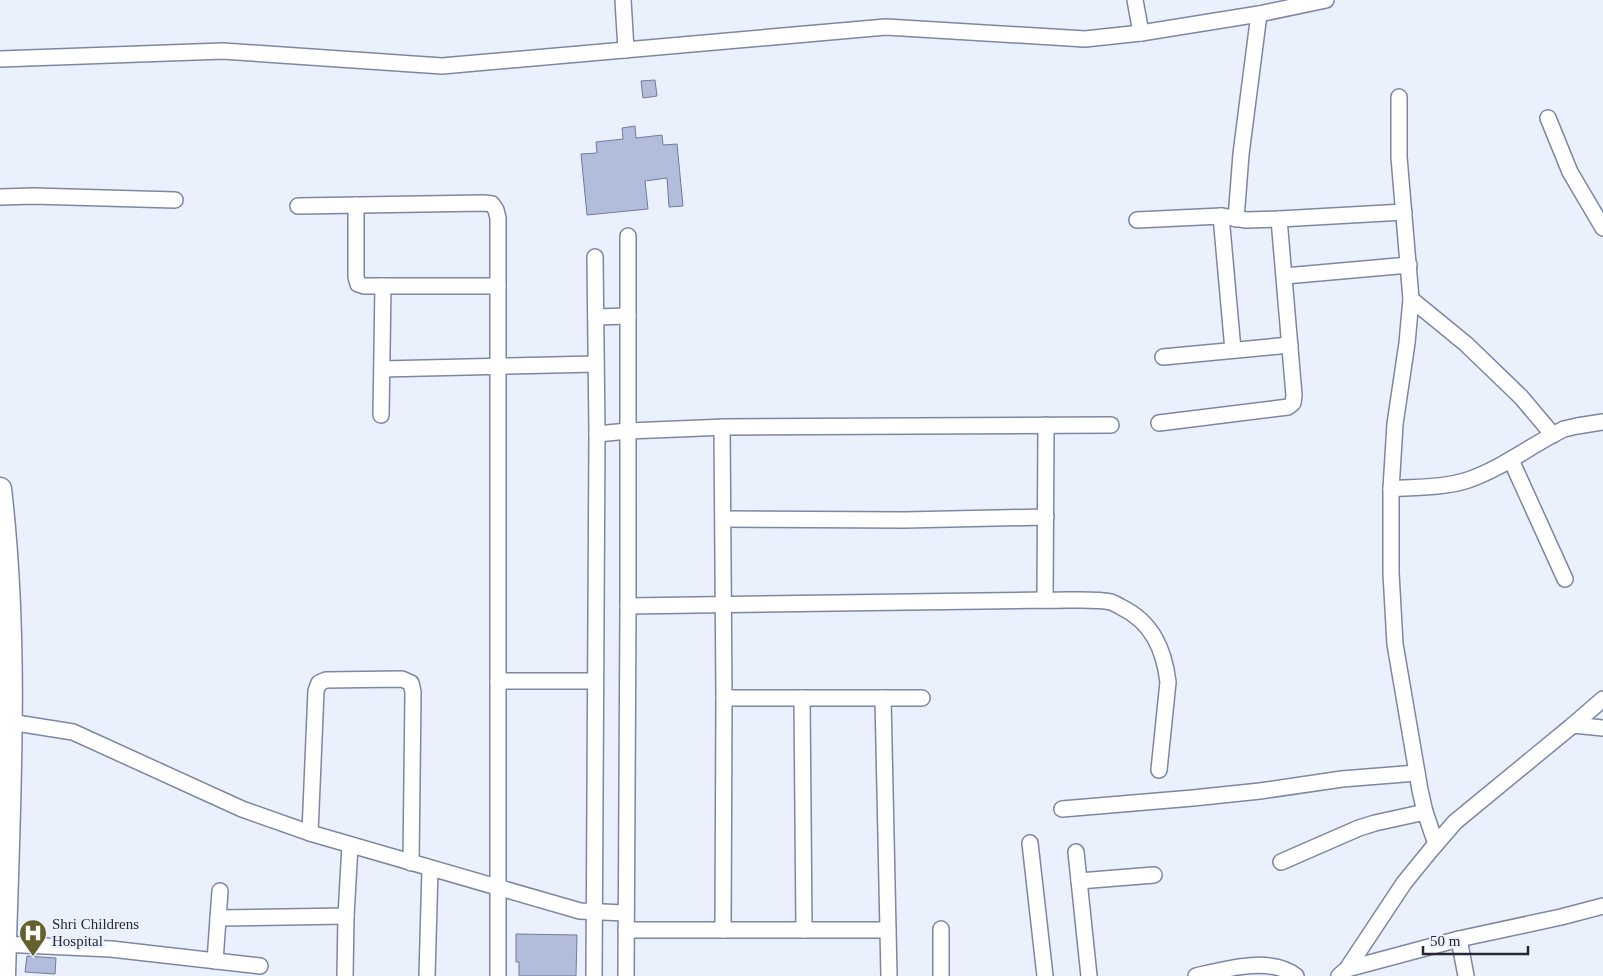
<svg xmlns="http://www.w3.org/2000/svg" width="1603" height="976" font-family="Georgia,serif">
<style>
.building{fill:#b2bddb;stroke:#727c98}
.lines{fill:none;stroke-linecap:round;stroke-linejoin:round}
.minor-casing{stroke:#7c87a3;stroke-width:18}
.highway-casing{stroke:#7c87a3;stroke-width:25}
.minor{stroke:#fff;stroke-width:15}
.highway{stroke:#fff;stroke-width:22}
.labels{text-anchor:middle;stroke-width:5;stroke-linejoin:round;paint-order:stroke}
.poi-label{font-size:15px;fill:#242934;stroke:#ebf0fd;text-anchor:start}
</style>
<rect width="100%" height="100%" fill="#ebf0fd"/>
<g class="building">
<path d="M655 80 657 96 643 98 641 81Z"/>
<path d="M635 126 636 138 662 135 663 145 677 144 683 206 669 207 667 178 645 181 648 209 587 215 581 154 597 153 596 142 623 139 622 128Z"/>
<path d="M516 934 577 935 576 976H519V962H516Z"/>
<path d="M27 956 56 958 55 974 25 972Z"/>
</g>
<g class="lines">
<g class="minor-casing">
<g id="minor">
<path d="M623 0 626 50"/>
<path d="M1135 0 1141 33"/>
<path d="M0 59 223 51 442 66 886 27 1085 39 1141 33 1259 14 1326 0"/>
<path d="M1399 97V157L1411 299 1407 343 1395 424 1391 489V573L1395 644 1420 790 1425 812 1436 844"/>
<path d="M1548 118 1570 172 1603 228"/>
<path d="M0 197 33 196 175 200"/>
<path d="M356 205V277L358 284 364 286H498"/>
<path d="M298 206 484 203 492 204 496 210 498 218V976"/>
<path d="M1221 216 1233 350"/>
<path d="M1236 219 1241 154 1259 14"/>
<path d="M1137 220 1221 216 1246 220 1279 219 1404 212"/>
<path d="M1285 276 1409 265"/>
<path d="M1411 299 1466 344 1521 397 1553 435"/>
<path d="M596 317 628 316"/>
<path d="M1163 357 1290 345"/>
<path d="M382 369 596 364"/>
<path d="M381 415 383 286"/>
<path d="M1159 423 1288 407 1293 403 1294 395 1279 219"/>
<path d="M722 427 724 698 723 930"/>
<path d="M597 434 628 431 726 427 1111 425"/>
<path d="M1511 460 1565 579"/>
<path d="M1391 489C1416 487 1443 488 1468 480 1503 468 1531 445 1564 429L1577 426 1603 422"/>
<path d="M723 519 905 520 1046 517"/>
<path d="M1045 600 1046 425"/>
<path d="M628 606 1045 600C1063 601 1095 598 1111 602 1114 603 1118 605 1121 607 1152 622 1164 649 1168 682L1159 770"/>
<path d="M498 681H595"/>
<path d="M724 698H922"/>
<path d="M802 698 804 930"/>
<path d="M883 698 889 976"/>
<path d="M10 722 73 732 242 809 310 833 580 911 625 913"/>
<path d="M1573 725 1603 728"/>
<path d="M1062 809 1193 798 1260 791 1342 779 1417 773"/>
<path d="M310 833 316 691 319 683 326 680 402 679 411 683 413 692 411 863"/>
<path d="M1030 843 1045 976"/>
<path d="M1076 852 1089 976"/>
<path d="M1281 862 1359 828 1375 823 1425 812"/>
<path d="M1079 881 1154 875"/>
<path d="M218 918 346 916"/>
<path d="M626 930H888"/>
<path d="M1459 939 1466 976"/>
<path d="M0 944 111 949 260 966"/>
<path d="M215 961 220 891"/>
<path d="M1347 969 1459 939 1561 917 1603 906"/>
<path d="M345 976 346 916 350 845"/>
<path d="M427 976 430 869"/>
<path d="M594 976 597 434 595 257"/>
<path d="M626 976 628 606V236"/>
<path d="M941 976V929"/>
<path d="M1196 976C1225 969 1271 956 1296 976"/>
<path d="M1339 976 1347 969 1404 883 1430 851 1455 822 1573 725 1603 699"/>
</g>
</g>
<g class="highway-casing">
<path id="highway" d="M0 489C19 651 8 814 4 976"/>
</g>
<use href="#minor" class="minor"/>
<use href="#highway" class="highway"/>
</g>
<defs>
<g id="hospital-pin" transform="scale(1.4375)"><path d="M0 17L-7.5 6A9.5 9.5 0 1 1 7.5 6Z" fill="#64612d" stroke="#ebf0fd"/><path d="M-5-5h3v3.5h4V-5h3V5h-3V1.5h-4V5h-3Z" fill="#fff"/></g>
</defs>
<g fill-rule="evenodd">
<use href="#hospital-pin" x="33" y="933"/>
</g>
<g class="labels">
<g class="poi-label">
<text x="52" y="929">Shri Childrens<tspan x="52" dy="17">Hospital</tspan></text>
</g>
</g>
<path d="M1423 946v8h105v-8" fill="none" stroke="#242934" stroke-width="2.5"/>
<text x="1430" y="946" font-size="15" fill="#242934" stroke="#ebf0fd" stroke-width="4" paint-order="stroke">50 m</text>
</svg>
